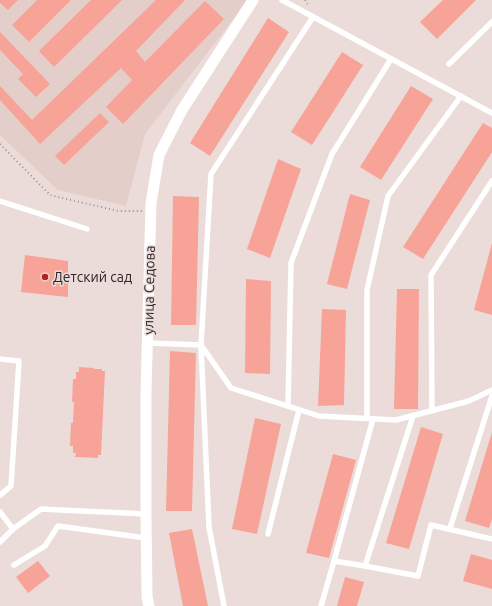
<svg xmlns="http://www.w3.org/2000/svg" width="492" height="606" font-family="Ubuntu,sans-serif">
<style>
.built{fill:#e4ceca}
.building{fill:#f7a397}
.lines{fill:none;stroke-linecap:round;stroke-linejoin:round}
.path{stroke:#9c918f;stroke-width:2;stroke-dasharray:1 3;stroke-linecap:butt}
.lane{stroke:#fff;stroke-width:5.5}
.street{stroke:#fff;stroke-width:11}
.poi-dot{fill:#b4241e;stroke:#ebdcda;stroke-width:1.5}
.labels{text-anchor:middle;stroke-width:3;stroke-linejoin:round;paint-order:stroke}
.poi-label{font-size:14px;fill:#2b2625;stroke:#ebdcda;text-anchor:start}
.street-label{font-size:14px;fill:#2b2625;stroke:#ebdcda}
</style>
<rect width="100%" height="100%" fill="#ebdcda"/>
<path class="built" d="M0 0H251L231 22 145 134 126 206 58 190 0 135Z"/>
<g class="building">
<path d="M0 0H18L8 10 0 3Z"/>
<path d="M37 0H71L29 42 12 25Z"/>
<path d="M91 0H122L54 67 39 51Z"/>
<path d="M156 0H185L136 51 145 62 205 1 224 19 123 124 106 107 132 80 121 68 40 144 0 100V86L32 120Z"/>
<path d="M443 0H476L437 39 420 22Z"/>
<path d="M268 18 289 32 210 156 190 143Z"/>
<path d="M0 32 50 84 36 97 18 79 23 74 0 50Z"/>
<path d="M342 52 363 65 312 145 291 132Z"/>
<path d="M411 86 433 99 381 180 360 167Z"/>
<path d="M100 113 109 122 64 165 55 156Z"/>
<path d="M483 123 492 128V152L423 259 403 247Z"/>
<path d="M278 159 301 169 270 258 247 249Z"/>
<path d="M350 194 370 200 347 289 327 284Z"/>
<path d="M173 196 199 197 196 325H171Z"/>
<path d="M492 243V315L474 310Z"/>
<path d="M25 255 68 261V297L21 292Z"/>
<path d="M246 279 271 281 270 374 245 373Z"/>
<path d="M397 289H419L418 409H394Z"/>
<path d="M322 309 346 310 344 405 318 406Z"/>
<path d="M170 351 196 353 192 511H166Z"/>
<path d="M79 367 94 368V369H102V371H105L101 455H98V458L75 457 76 453H73V446H70L71 423H73L74 402H72L73 379H76V372H79Z"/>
<path d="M255 418 281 424 257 534 232 529Z"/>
<path d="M421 427 443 434 409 549 386 543Z"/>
<path d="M492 432V519L489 528 465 521Z"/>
<path d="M333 454 356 460 329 558 306 553Z"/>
<path d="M192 529 208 606H183L169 533Z"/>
<path d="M471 554 492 560V589L463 581Z"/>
<path d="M38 561 50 576 28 593 16 577Z"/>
<path d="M345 577 364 582 357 606H337Z"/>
</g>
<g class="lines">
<g class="path">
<path d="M305 0 308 5"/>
<path d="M0 144 50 195 118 211H142"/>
</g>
<g class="lane">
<path d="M282 0 492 113"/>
<path d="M449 64 492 22"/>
<path d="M0 201 87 229"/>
<path d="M147 343 201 345 231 388 319 416 396 420 469 401 492 390"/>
<path d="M0 359 19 361 11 486 0 495"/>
<path d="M288 406 291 263 332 154 391 59"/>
<path d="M432 411 431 275 492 181"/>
<path d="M367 418V290L388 196 461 96"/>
<path d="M0 512 13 529 41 509 146 514"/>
<path d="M450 528 492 396"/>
<path d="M268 534 299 410"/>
<path d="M0 542 13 529"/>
<path d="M334 561 373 419"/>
<path d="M14 565 45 546 58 526 146 538"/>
<path d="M365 566 413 416"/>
<path d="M224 606 209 527 201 345 211 174 313 17"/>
<path d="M321 606 334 561 365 566 418 576 431 525 492 539"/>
</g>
<path class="street" d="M149 606 147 597 146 514V393L151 203 159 155 182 110 253 0"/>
</g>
<circle class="poi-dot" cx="45" cy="277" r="4"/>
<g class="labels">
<g class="poi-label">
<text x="53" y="282">Детский сад</text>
</g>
<g class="street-label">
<text transform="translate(149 290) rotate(-89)" y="5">улица Седова</text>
</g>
</g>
</svg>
